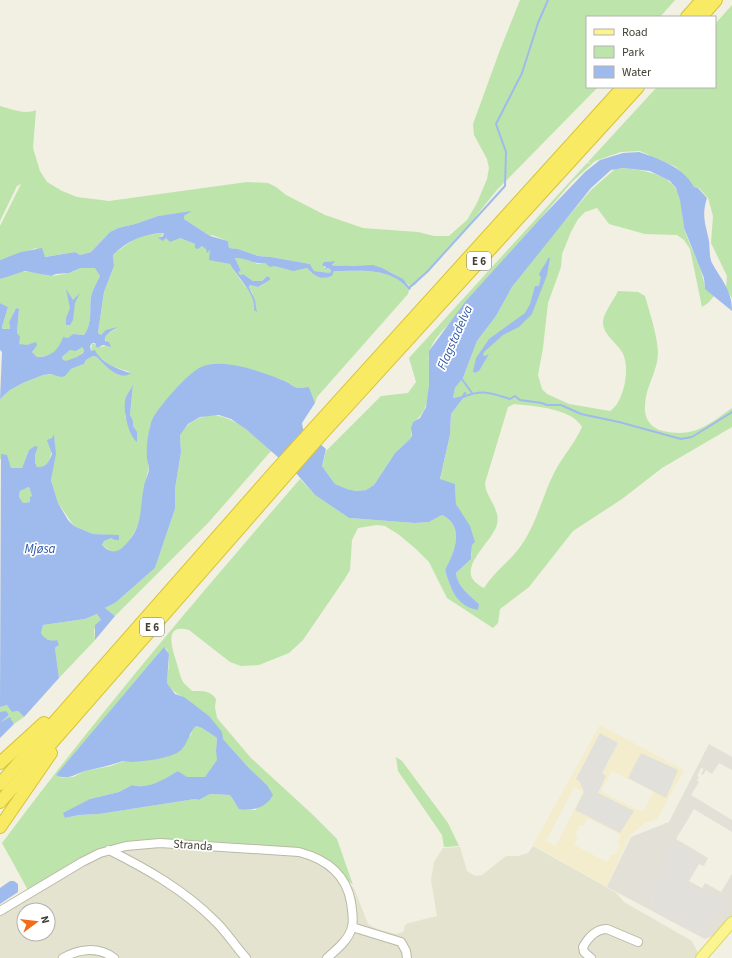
<svg xmlns="http://www.w3.org/2000/svg" width="732" height="958" font-family="'Source Sans 3',sans-serif">
<style>
.residential{fill:#e4e3d0;fill-rule:evenodd}
.commercial{fill:#f3eccd;fill-rule:evenodd}
.industrial{fill:#e2e0d7;fill-rule:evenodd}
.green{fill:#bde4ab;fill-rule:evenodd}
.parking{fill:#e1e0db}
.water{fill:#9fbbed;fill-rule:evenodd}
.lines{fill:none;stroke-linecap:round;stroke-linejoin:round}
.stream{stroke:#9fbbed;stroke-width:2}
.minor-casing{stroke:#bbb9a5;stroke-width:10}
.major-casing{stroke:#dfd762;stroke-width:12}
.highway-casing{stroke:#d8c235;stroke-width:14}
.minor{stroke:#fff;stroke-width:8}
.major{stroke:#fbf591;stroke-width:10}
.highway{stroke:#f9ea64;stroke-width:12}
.labels{text-anchor:middle;stroke-width:3.5;stroke-linejoin:round;paint-order:stroke}
.shield{fill:#fff;stroke:#7b7970;stroke-width:1}
.shield-label{font-size:11px;font-weight:bold;fill:#423f33}
.street-label{font-size:12px;fill:#423f33;stroke:#fff}
.water-label{font-size:13px;font-style:italic;fill:#315aa9;stroke:#fff}
</style>
<rect width="100%" height="100%" fill="#f1f0e2"/>
<path class="residential" d="M153 845 297 854 326 866 354 888 368 924 377 929 396 934 403 932 405 925 409 923 437 916 431 880 434 862 443 848 460 847 467 871 475 876 482 875 506 856H518L528 853 533 846 615 892 624 902 692 941 697 951V956L696 958H0V914L99 856 131 847ZM24 910H48V934H24Z"/>
<path class="commercial" d="M600 725 684 770 657 819 645 823 630 835 607 887 533 845ZM600 733 618 744 602 773 606 776 598 793 584 792 580 782 576 779ZM612 771 653 791 652 794 654 795 651 796 643 812 612 797 611 799V796L601 791ZM574 787 583 792 556 846 546 841ZM588 818 621 835 617 843 620 845 615 855 612 854 607 862 574 845 578 837 575 835 580 825 583 826Z"/>
<path class="industrial" d="M709 744 732 757V770L719 763 712 774 706 770 703 775 701 774 704 769 701 768 697 776 699 777 697 780 699 782 691 795 732 820V832L694 809 676 839 708 858 704 866 699 864 689 881 702 888 705 883 721 892 732 874V918L713 936 705 939 607 887 631 837 669 822ZM673 844 686 882 704 895 653 908 651 896 668 859Z"/>
<g class="green">
<path d="M520 0H675L660 17H587V87H598L496 191 468 226 415 285 411 287C396 272 378 265 357 265 349 265 339 269 332 264L334 261 324 262 325 270 328 268 331 270 330 273 314 271 310 264 271 257 258 256 238 249 229 248 228 241 212 235 210 236 184 219V216L190 212 158 216 135 224 118 228 110 232 91 252 80 255 75 252 44 257 36 248 0 260V226L21 184 17 186 0 221V106C11 109 25 115 36 110L33 148 40 171 47 182 62 191 77 197 109 201 247 182 268 183 276 187 286 195 325 215 363 228 418 232 434 236H449L467 220 477 203 487 179 489 168 487 159 474 135 473 124 500 50Z"/>
<path d="M732 5V298L726 288 727 276 711 243 713 216 708 198 699 188 694 187 676 167 640 151 621 152 595 161 572 182 452 321C443 330 434 339 430 350 428 355 429 361 429 366 429 384 431 412 413 422L411 438 395 453 374 485 366 490 356 491 347 489 335 484 322 466 326 451 381 396 408 393 416 382 409 358 587 163 591 164 588 162 657 87H715V24Z"/>
<path d="M624 168C646 171 675 174 681 200 682 209 682 219 684 228 690 249 703 267 705 289L715 295 708 303 702 307 690 249 684 240 677 235 645 234 609 224 597 208 585 212 578 219 571 232 562 254 561 267 548 303 543 348 538 375 542 389 547 394 569 404 610 411C624 403 631 366 622 352 617 343 602 334 603 321 604 312 614 300 618 291L638 292 645 296C650 314 657 334 658 353 658 371 645 387 645 406 644 418 650 428 663 431 694 438 708 425 732 408V427L662 468 622 499 573 531 529 587 500 609 498 623 493 628 447 598 429 562 416 549 398 534 385 526 377 525 358 528 352 540 350 570 344 580 303 640 289 653 259 665 241 666 230 662 189 630C162 622 173 651 177 664 179 670 180 677 183 682 185 685 190 688 192 691 202 691 210 690 216 699L215 707 217 718 251 758 312 814 337 839 353 885 324 858 305 850 144 840 122 844 29 892 2 843C96 717 197 598 300 479L315 495 349 518 415 523 429 522 442 515C465 527 455 552 445 570L451 588 479 604C470 596 457 586 456 573L471 559 472 553V545L464 519 456 504 455 484 440 480 450 435 451 414 467 393 462 396 453 398 455 388 463 378 477 341 496 316 512 287 556 231 591 190 615 169ZM514 404C533 406 572 408 582 427 575 443 563 456 555 471 542 496 537 524 520 547 510 561 494 572 484 588 480 586 474 582 472 578 464 562 494 539 497 524 501 509 485 497 485 483L508 407ZM166 648C172 659 167 671 167 683 176 696 179 693 189 701L248 767 267 785 256 810C243 810 236 807 230 795L210 794 199 800 195 799 99 814 79 815 65 818 90 799 119 792 132 785C149 790 164 780 178 771L186 777H205L218 760 216 749 217 738 202 728 196 726 192 730 191 735 111 766 85 771 73 777 60 778Z"/>
<path d="M164 233 160 237 180 238 195 244V247L202 246 212 252 214 260 230 264C236 275 244 284 251 294 254 299 254 305 257 310L252 292 249 287 250 285 258 287 270 280 267 276 262 281H253L243 274 240 275 237 272 241 271 235 258H243L258 264 265 263 289 270 307 268C314 274 321 281 332 276L333 271C353 271 376 269 396 277 402 279 405 285 409 290L408 294 317 397 315 403 309 387 296 388 288 382 276 378 224 365 182 384 162 405 150 426 147 459 149 467 144 487 142 514 136 529 129 541 119 551H111L102 545 104 541 111 537 108 535 93 534 74 526 58 503 51 480 55 446 54 435C49 446 56 469 37 467L35 462V455L38 447 29 450 22 468H11L8 462 0 459V399L10 390 23 383 43 375 66 373 71 369 84 364 86 360 93 356 97 357 119 375 129 374 130 372 112 366 91 351 92 343 100 347 107 346 105 338 107 334 118 328 101 335 98 333 104 292 114 266 113 255 116 252 139 236ZM133 386 130 415 134 440 125 416 126 398Z"/>
<path d="M81 268H96L100 276C97 282 92 291 91 297 89 310 93 323 84 335L73 334 51 355 37 357 32 352 33 349 19 344 17 333 19 309 16 308 9 322 10 329 5 330 2 327 8 307 0 303V279C14 272 24 270 39 273 42 274 48 276 51 276 61 275 72 273 81 268Z"/>
<path d="M82 346 84 349 83 352 77 358 66 362 63 360 62 357 70 350Z"/>
<path d="M209 415C235 415 253 435 271 451L208 523 115 616 105 608 115 603 155 568 175 509V489L181 452 180 435C185 424 197 418 209 415Z"/>
<path d="M29 487 32 496 30 502 23 503 19 498 20 491Z"/>
<path d="M97 614 101 620 94 630 95 640 59 678 55 648 59 645 45 638 41 633 43 625 85 619Z"/>
<path d="M5 705 9 706 12 712 18 711 24 717 14 724 11 719 1 722 9 715 0 712V707Z"/>
<path d="M396 757 402 761 448 823 459 846 444 847 442 835 398 771Z"/>
</g>
<g class="parking">
<path d="M600 733 618 743 602 773 606 776 598 793 634 811 620 833 575 810 584 792 580 782 576 779Z"/>
<path d="M641 753 678 770 666 798 628 778Z"/>
<path d="M672 844 699 860 687 882 704 895 707 890 721 897 726 905 700 936 658 914 653 908 651 896 668 859Z"/>
</g>
<g class="water">
<path d="M639 152C660 159 683 167 694 187L698 188 707 198C701 217 706 224 709 241 710 248 709 257 712 263 721 280 732 289 732 311L705 289 704 278 684 228 680 200 676 188 670 181 650 171 623 168 611 170 591 188 512 287 496 316 477 341 463 378 455 388 453 398 462 396 464 392 467 393 451 414 450 435 440 479 455 484 456 504 470 526 475 542 472 545 471 559 456 573C457 586 470 596 479 604L478 610C456 606 451 589 445 570 455 552 465 526 442 515L429 522 415 523 349 518 315 495 295 472 247 430 231 419 219 415 200 417 188 424 180 435 181 452 175 489V509L155 568 115 603 105 608 115 616 95 640V625L101 620 97 614 85 619 43 625 41 633C45 639 50 642 57 640L59 645 55 648 59 678 24 717 18 711 12 712 7 705 0 707 1 454 7 455 11 468H22L29 450 35 446 38 447 35 455V462L37 467C46 468 49 462 52 454L47 440 52 438 54 434 56 454 51 480 58 503 68 520 74 526 93 534 119 535V540H115L111 538 104 541 102 545C109 552 116 554 123 547 144 527 139 511 144 486 145 480 149 474 149 468 149 465 147 462 147 459 146 448 148 431 152 420 158 407 188 373 201 367 224 357 265 373 287 382 290 383 293 387 297 388 301 388 305 387 309 387L315 403 302 423 303 429 326 449 322 466 335 484 347 489 356 491 366 490 374 485 395 453 411 438 412 435 411 428 413 422 420 418 426 407 429 385V351L465 302 540 219 585 172 600 160 623 153ZM29 487 32 496 30 497V502L23 503 19 497 20 491Z"/>
<path d="M192 211 184 216V219L210 236 228 241 229 248 238 249 258 256 271 257 310 264 314 271 330 273 331 270 328 268 324 270 326 267 322 265 324 262 335 261 332 265 338 266 373 265 382 268 403 279 411 289 409 290C393 267 359 271 334 271L332 276C320 281 314 275 307 268L293 271 274 266 270 267 265 263C254 265 246 257 235 258L241 271 238 272 240 275 243 274 253 281H262L267 276 270 278V280L258 287 250 285 249 287 255 300 257 312 254 310C257 295 237 277 230 264L209 260 210 250 207 253 206 249 202 246 198 249 195 248V244L180 238 170 242 166 238 163 241 158 238 163 236 164 233C143 234 128 240 113 255L114 266 104 292 98 333 101 335 106 330 118 327C113 331 104 333 105 341L109 342 111 347 103 345 97 348 95 343H92L90 346 91 351 95 350C100 362 119 370 131 373 119 382 105 365 97 357L93 356 86 360 84 364 71 369 65 376 61 377 51 374 43 375 23 383 10 390 0 399 2 352 0 350V303L8 307 2 327 3 329H10L9 322 16 308 19 309 17 333 20 337 19 344 27 345 36 342 37 345 32 352 37 357C51 357 59 350 63 337L68 338 73 334 84 335C93 323 89 310 91 297 92 291 97 282 100 276L95 268H81L69 273 56 274 51 276 25 271 0 279V260L21 252 42 248 45 257 75 252 80 255 91 252 110 232 118 228 135 224 158 216ZM82 347 84 350 83 353 77 357 66 361 63 360 62 357 70 350 76 351Z"/>
<path d="M548 258H550L547 275 532 314 519 327 503 335 484 352 483 355 485 356 489 354 479 371 474 373 473 371 476 358 489 339 525 313 530 304 535 286H539L541 277 539 275C540 270 546 264 548 258Z"/>
<path d="M66 289 73 300 80 293 75 303 73 320 70 325H66V318L70 308Z"/>
<path d="M133 385 130 415 133 421V426L137 432V442C128 435 122 408 126 397 128 393 131 389 133 385Z"/>
<path d="M164 647 169 654 167 683 175 694 184 697 209 716 222 732 223 739 248 767 267 785 273 795C266 808 253 811 239 809L230 795 210 794 199 800 195 799 99 814 79 815 65 818 63 813 90 799 119 792 132 785C149 790 164 779 178 771L187 777H205L217 760 216 750 217 738 202 728 196 726C188 733 188 747 177 753 165 759 146 761 132 762 128 762 123 760 120 762 108 766 97 768 85 771 75 774 67 781 56 775Z"/>
<path d="M6 711 9 715 1 722 10 717 14 724 0 738V712Z"/>
<path d="M10 881H14L18 884V892L0 904V888Z"/>
</g>
<g class="lines">
<g class="stream">
<path d="M410 287 427 272 505 186 506 152 496 124 522 73 538 23 548 0"/>
<path d="M461 378 472 393"/>
<path d="M463 397C483 389 490 393 510 399L515 396 520 400 542 403 547 405H561L581 414 619 422 681 439 692 437 732 412"/>
</g>
<g class="minor-casing">
<g id="minor">
<path d="M109 850C147 869 184 890 214 920 226 931 235 946 246 958"/>
<path d="M0 911 82 862 100 853 126 846 160 843 299 852C326 859 346 874 351 902 352 910 354 920 352 927 349 940 336 950 327 958"/>
<path d="M352 927 401 942 406 951 407 958"/>
<path d="M63 958C78 949 98 946 114 958"/>
<path d="M591 958 584 952 583 947C588 938 596 929 607 929L638 942"/>
</g>
</g>
<g class="major-casing">
<path id="major" d="M701 958 732 922"/>
</g>
<g class="highway-casing">
<g id="highway">
<path d="M687 17 702 0"/>
<path d="M701 17 716 0"/>
<path d="M0 763 44 723"/>
<path d="M0 784 277 469 623 87"/>
<path d="M0 802 321 435 638 87"/>
<path d="M0 827 51 753"/>
</g>
</g>
<use href="#minor" class="minor"/>
<use href="#major" class="major"/>
<use href="#highway" class="highway"/>
</g>
<g class="labels">
<g class="shield">
<rect x="467" y="252" width="24" height="18" rx="3"/>
<rect x="140" y="618" width="24" height="18" rx="3"/>
</g>
<g class="shield-label">
<text x="479" y="265">E 6</text>
<text x="152" y="631">E 6</text>
</g>
<g class="street-label">
<text transform="translate(193 845) rotate(4)" y="4">Stranda</text>
</g>
<g class="water-label">
<text transform="translate(454 337) rotate(-66)" y="5">Flagstadelva</text>
<text x="40" y="553">Mjøsa</text>
</g>
</g>
<rect x="586" y="16" width="130" height="72" fill="#ffffff" stroke="#b3b2ad"/>
<rect x="594" y="29" width="20" height="6" fill="#fbf591" stroke="#b3b2ad"/>
<text x="622" y="36" font-size="12" fill="#423f33">Road</text>
<rect x="594" y="46" width="20" height="12" fill="#bde4ab" stroke="#b3b2ad"/>
<text x="622" y="56" font-size="12" fill="#423f33">Park</text>
<rect x="594" y="66" width="20" height="12" fill="#9fbbed" stroke="#b3b2ad"/>
<text x="622" y="76" font-size="12" fill="#423f33">Water</text>
<g transform="translate(36 922) rotate(75)"><circle r="19" fill="#ffffff" stroke="#b3b2ad"/>
<path d="M0-3L7 15L0 10L-7 15Z" fill="#f36b16"/>
<text y="-6" font-size="11" font-weight="bold" text-anchor="middle" fill="#423f33">N</text>
</g>
</svg>
